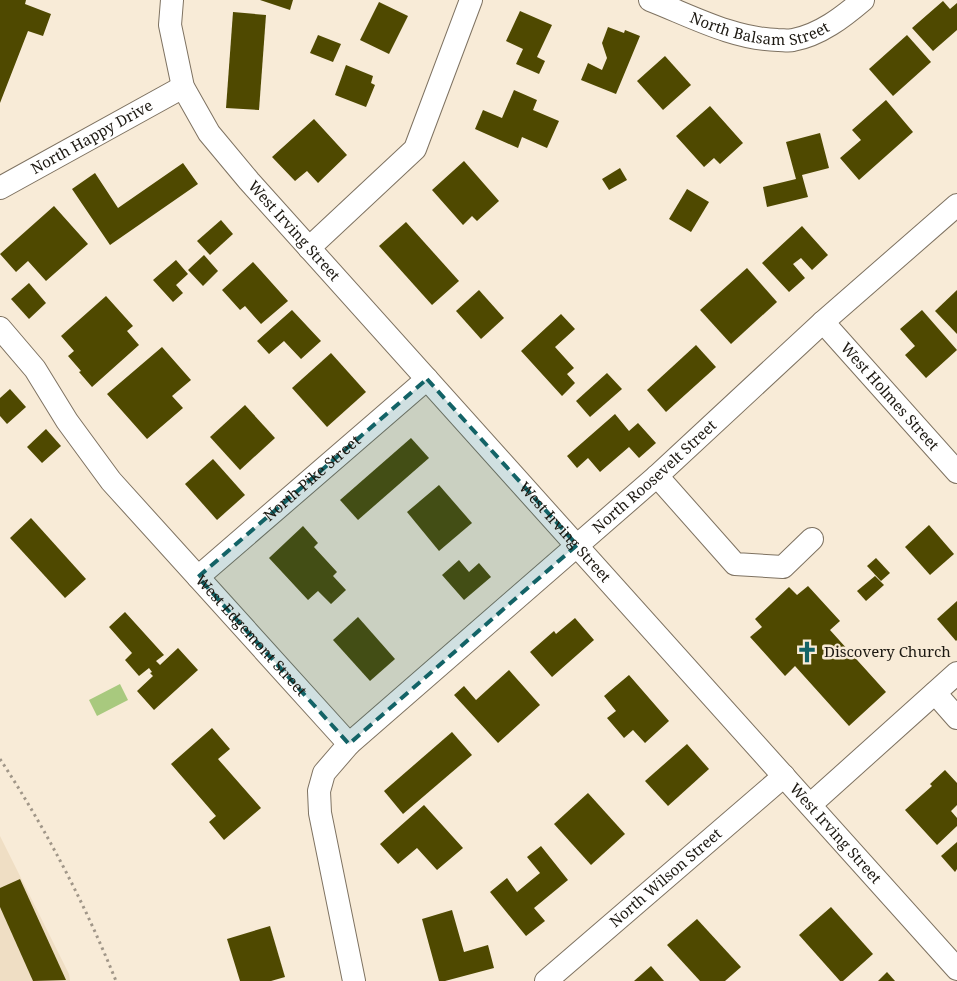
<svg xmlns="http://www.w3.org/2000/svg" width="957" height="981" font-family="'Noto Serif',serif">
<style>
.built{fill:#efdec4}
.water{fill:#a8c97e}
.building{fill:#4f4900}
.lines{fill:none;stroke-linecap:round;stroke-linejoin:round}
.minor-casing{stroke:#7e7261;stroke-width:24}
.path{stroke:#a09688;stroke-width:3;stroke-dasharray:2.5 4;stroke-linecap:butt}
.minor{stroke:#fff;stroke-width:22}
.marked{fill:#136367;fill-opacity:0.2;stroke:#136367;stroke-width:4;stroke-dasharray:10 6;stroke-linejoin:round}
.labels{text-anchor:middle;stroke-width:5;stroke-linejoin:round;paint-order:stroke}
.street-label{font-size:15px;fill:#1d1912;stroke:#f8ebd7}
.poi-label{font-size:15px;fill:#1d1912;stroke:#f8ebd7;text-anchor:start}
</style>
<rect width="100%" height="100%" fill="#f8ebd7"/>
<path class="built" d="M0 836 69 974 70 981H0Z"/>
<path class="water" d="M120 684 128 700 97 716 89 700Z"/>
<g class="building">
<path d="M0 0H26L25 4 51 14 43 36 28 31 0 103Z"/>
<path d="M260 0H293L290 10Z"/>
<path d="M943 1 950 9 957 3V30L933 51 912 28Z"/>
<path d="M379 2 408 16 389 54 360 40Z"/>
<path d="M520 11 552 25 537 57 545 61 539 74 516 64 523 49 506 41Z"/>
<path d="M233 12 266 15 259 110 226 108Z"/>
<path d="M608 27 624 33 625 30 640 36 616 94 581 80 588 63 602 70 607 58 602 43Z"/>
<path d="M318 35 341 44 333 62 310 53Z"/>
<path d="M907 35 931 62 893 96 869 69Z"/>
<path d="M665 56 691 85 663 110 637 81Z"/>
<path d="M346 65 373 76 371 83 375 85 366 107 335 95Z"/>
<path d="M514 90 537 100 533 110 559 121 547 148 522 137 518 148 475 129 483 110 502 118Z"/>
<path d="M886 100 913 132 859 180 840 158 861 140 852 130Z"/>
<path d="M710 106 743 143 720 164 714 158 704 167 676 136Z"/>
<path d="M314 119 347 155 318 183 307 171 295 181 272 157Z"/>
<path d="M820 133 829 168 802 175 808 197 767 207 763 187 796 179 786 142Z"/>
<path d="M464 161 499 201 477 221 472 216 463 225 432 190Z"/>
<path d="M183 163 198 184 110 245 72 189 95 173 118 208Z"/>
<path d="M620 168 627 180 609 190 602 179Z"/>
<path d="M687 189 709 202 691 232 669 219Z"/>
<path d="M54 206 88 244 46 281 28 261 16 272 0 254Z"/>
<path d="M221 220 233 234 210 255 197 241Z"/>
<path d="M406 222 459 281 432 305 379 246Z"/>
<path d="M802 226 828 255 812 270 801 258 793 264 805 278 789 292 762 263Z"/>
<path d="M204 255 218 271 203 286 188 270Z"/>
<path d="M176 260 188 274 176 285 183 293 173 302 153 280Z"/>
<path d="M253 262 288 301 261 324 245 306 240 310 222 290Z"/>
<path d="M747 268 777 302 731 344 700 310Z"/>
<path d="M29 283 46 303 29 319 11 299Z"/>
<path d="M479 290 504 318 481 339 456 311Z"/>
<path d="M957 290V334L935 311Z"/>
<path d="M106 296 133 326 127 331 139 345 92 387 79 372 81 371 68 356 74 351 61 336Z"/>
<path d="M292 310 321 341 301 359 284 341 269 354 257 341Z"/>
<path d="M922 310 957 350 926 378 905 355 915 346 900 329Z"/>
<path d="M561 314 575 329 555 347 574 368 567 374 575 383 562 396 521 351Z"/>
<path d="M696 345 716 367 666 412 647 390Z"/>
<path d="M162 347 191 380 172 396 183 408 147 439 107 394Z"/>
<path d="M331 353 366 392 327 427 292 388Z"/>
<path d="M607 373 622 389 590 417 576 401Z"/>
<path d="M10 389 26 407 7 424 0 416V398Z"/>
<path d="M245 405 275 438 240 470 210 437Z"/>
<path d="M615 414 629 431 638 423 656 443 639 458 629 447 600 472 588 458 577 468 567 456Z"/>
<path d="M46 429 61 446 42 463 27 447Z"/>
<path d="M411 438 429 458 358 520 340 500Z"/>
<path d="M213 459 245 495 217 520 185 484Z"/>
<path d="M439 485 472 523 439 551 407 512Z"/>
<path d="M31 518 86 579 65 598 10 538Z"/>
<path d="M929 525 954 554 930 575 905 547Z"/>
<path d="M303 526 318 543 314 547 337 572 333 576 346 590 331 604 318 591 308 600 269 558Z"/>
<path d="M876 558 890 573 881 581 867 566Z"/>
<path d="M459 560 469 572 479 563 491 577 464 600 442 575Z"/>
<path d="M875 576 884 585 866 601 857 591Z"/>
<path d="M808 586 840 621 830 630 886 692 849 726 795 666 785 676 750 637 762 627 755 619 789 587 797 595Z"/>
<path d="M957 601V640L956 641 937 619Z"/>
<path d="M125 612 164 655 156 661 160 665 178 648 198 670 154 710 137 691 153 676 150 673 152 672 149 668 139 676 125 660 132 653 109 627Z"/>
<path d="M358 617 395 659 370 681 333 640Z"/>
<path d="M575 618 594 640 552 677 530 652 554 631 556 634Z"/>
<path d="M509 670 540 705 498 743 454 695 464 686 476 700Z"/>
<path d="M629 675 669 721 645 743 633 730 624 738 607 718 616 711 604 696Z"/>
<path d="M212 728 230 749 218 759 261 808 224 840 209 822 216 816 171 764Z"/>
<path d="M452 732 472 755 403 814 384 791Z"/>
<path d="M687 744 709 769 668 806 645 781Z"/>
<path d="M945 770 957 783V805L951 811 957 818V826L937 845 905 810 932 786 930 784Z"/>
<path d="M588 793 625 834 591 865 554 824Z"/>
<path d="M424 805 463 848 437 870 417 848 398 864 380 844Z"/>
<path d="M957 842V869L955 872 941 856Z"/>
<path d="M541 846 568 880 534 908 545 921 526 936 490 892 507 878 517 892 540 873 527 857Z"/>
<path d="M20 879 66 980 33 981 0 907V888Z"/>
<path d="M831 907 873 954 843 981H840L799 935Z"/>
<path d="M452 910 464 952 488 945 494 968 445 981H439L422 919Z"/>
<path d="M697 919 741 967 725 981H700L667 945Z"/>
<path d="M270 926 285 977 271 981H240L227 939Z"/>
<path d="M651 966 664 981H634Z"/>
<path d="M887 972 895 981H878Z"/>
</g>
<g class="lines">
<g class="minor-casing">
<g id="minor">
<path id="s1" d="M172 0 170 25 183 87 209 133 249 181 957 969"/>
<path id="s2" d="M650 0C691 16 733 39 778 40 783 40 789 41 793 40 820 35 843 17 863 0"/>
<path id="s3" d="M0 188 183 87"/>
<path d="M309 248 415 149 471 0"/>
<path id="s4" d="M823 322 957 472"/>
<path id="s5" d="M0 328 35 369 67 421 111 481 349 744 324 773 319 791 320 813 354 981"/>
<path d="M657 476 735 564 783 567 812 539"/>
<path id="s6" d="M198 577 427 379"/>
<path d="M935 693 957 718"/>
<path id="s7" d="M349 744 657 476 823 322 957 205"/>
<path d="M810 805 957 673"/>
<path id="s8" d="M546 981 784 776"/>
</g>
</g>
<path class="path" d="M0 759C46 829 85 904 116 981"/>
<use href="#minor" class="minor"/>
</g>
<path class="marked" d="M427 379 577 545 349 744 198 577Z"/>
<defs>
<g id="church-bare" transform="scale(1.725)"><path d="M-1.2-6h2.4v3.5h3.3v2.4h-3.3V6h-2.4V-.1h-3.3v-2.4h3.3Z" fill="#136367" stroke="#f8ebd7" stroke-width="2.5" paint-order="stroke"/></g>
</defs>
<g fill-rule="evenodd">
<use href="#church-bare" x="807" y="652"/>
</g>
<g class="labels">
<g class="street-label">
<text dy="5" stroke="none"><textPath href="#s2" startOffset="116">North Balsam Street</textPath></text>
<text dy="5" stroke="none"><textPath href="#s3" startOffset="105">North Happy Drive</textPath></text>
<text dy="5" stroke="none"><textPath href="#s1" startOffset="271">West Irving Street</textPath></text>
<text dy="5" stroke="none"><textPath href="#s4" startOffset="100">West Holmes Street</textPath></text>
<text dy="5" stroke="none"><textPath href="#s7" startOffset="406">North Roosevelt Street</textPath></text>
<text dy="5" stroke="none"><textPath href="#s6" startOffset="151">North Pike Street</textPath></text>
<text dy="5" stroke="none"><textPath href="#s1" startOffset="676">West Irving Street</textPath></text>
<text dy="5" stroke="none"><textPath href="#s5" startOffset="398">West Edgemont Street</textPath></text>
<text dy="5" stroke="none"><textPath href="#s1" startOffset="1081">West Irving Street</textPath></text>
<text dy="5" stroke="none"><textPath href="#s8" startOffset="158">North Wilson Street</textPath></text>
</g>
<g class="poi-label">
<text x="824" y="657">Discovery Church</text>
</g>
</g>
</svg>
